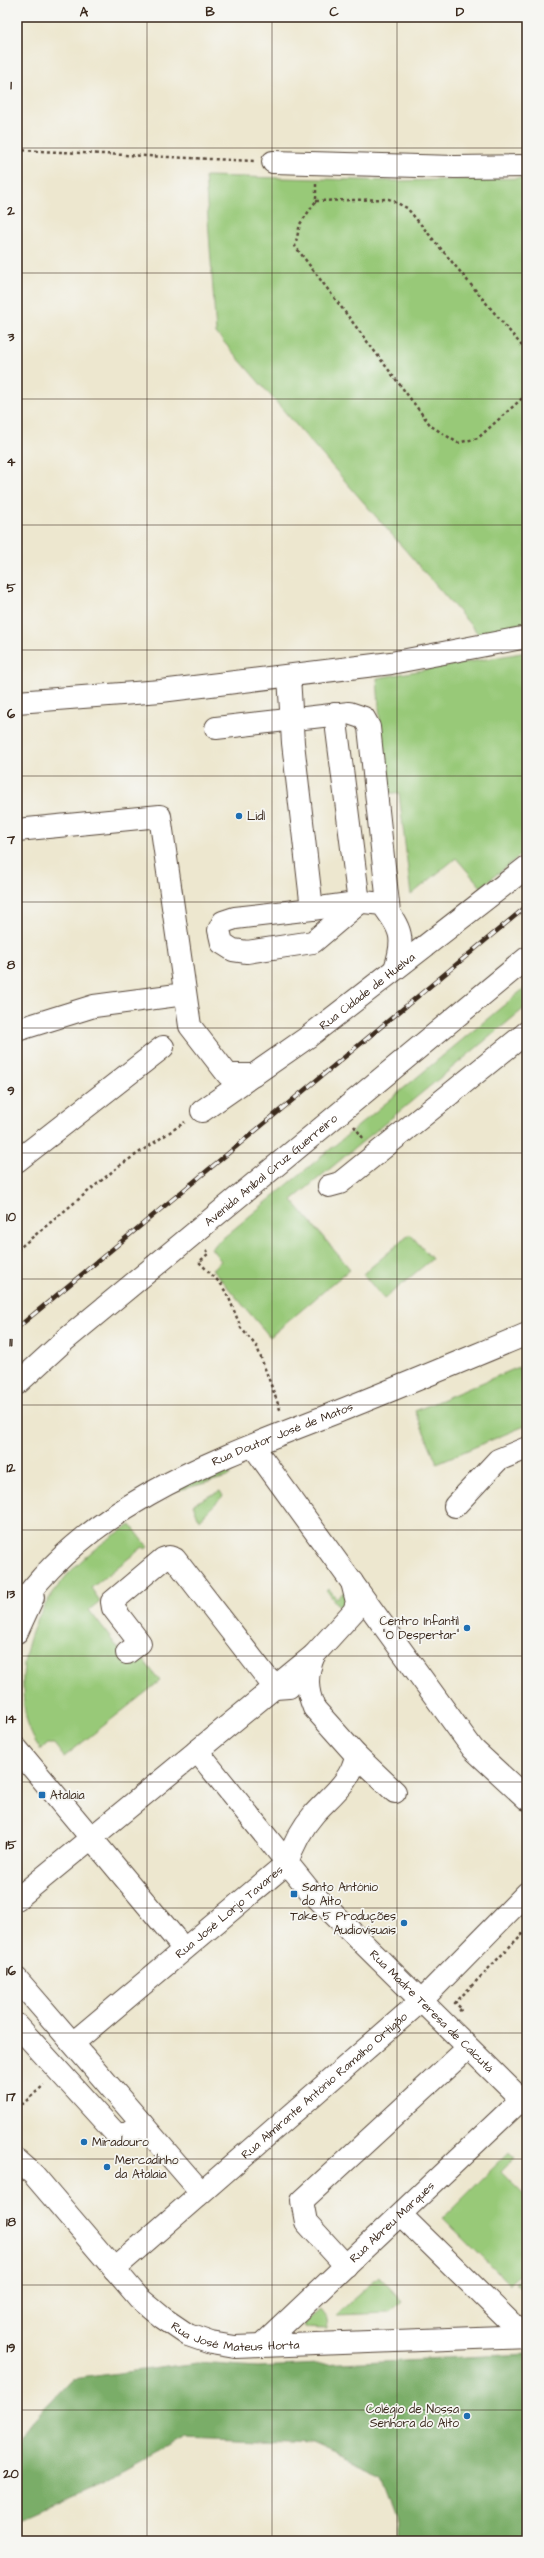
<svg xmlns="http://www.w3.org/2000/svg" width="544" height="2558" font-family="'Architects Daughter',sans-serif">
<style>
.green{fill:#98c978;stroke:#6a7a4b}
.forest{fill:#7aad68;stroke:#5a6c43}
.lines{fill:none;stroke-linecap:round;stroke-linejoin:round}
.minor-casing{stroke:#564639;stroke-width:24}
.path{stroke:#564639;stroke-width:2.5;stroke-dasharray:3 3;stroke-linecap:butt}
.minor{stroke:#fff;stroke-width:22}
.rail-casing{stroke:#3b2a1e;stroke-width:4.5}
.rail{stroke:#f6f6f2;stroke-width:3;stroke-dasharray:9;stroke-linecap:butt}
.grid{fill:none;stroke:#3b2a1e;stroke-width:1;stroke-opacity:0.55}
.poi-dot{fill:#1f6fb2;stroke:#f6f6f2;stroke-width:1.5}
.labels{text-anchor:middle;stroke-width:3.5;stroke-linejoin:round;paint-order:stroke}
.poi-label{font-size:12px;fill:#3b2a1e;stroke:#f6f6f2;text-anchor:start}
.street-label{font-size:12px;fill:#3b2a1e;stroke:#f6f6f2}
.neatline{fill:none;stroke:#3b2a1e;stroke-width:1.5}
.grid-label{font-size:13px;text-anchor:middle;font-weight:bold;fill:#3b2a1e}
</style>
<rect width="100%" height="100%" fill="#f6f6f2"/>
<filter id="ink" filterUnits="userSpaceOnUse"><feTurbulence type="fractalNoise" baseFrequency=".025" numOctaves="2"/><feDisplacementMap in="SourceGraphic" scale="8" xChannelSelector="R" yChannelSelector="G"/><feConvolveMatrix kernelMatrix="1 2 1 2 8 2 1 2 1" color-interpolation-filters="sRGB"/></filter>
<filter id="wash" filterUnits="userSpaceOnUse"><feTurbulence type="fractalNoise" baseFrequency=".012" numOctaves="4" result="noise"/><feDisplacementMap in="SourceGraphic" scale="16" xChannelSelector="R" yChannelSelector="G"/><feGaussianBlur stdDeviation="0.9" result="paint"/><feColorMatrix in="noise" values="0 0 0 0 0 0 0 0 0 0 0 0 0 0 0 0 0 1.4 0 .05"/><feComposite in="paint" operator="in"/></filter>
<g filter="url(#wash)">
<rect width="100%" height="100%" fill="#ede7cf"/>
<g class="green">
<path d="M205 176 395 181 527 178V628L481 637 216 333Z"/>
<path d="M527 652V850L481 887 456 858 411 895 399 793H385L377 678Z"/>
<path d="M527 986V1006L292 1200 350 1269 270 1337 212 1269 221 1261 211 1248Z"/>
<path d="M410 1234 432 1259 384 1299 363 1274Z"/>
<path d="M519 1367 527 1387V1425L437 1463 415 1411Z"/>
<path d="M225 1467 231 1476 168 1493Z"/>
<path d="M220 1491 223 1496 199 1520 193 1504Z"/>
<path d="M131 1525 148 1547 145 1549 143 1547 91 1588 100 1601 89 1610 128 1661 138 1653 160 1681 64 1757 54 1744H48L41 1750C27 1731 24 1713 23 1690 20 1617 70 1559 131 1525Z"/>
<path d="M329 1589 336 1598 347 1590 344 1614 327 1591Z"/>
<path d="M509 2152 515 2158 501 2172 527 2198V2267L509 2284 443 2218Z"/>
<path d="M527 2271V2296L515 2283Z"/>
<path d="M379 2276 402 2301 389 2313 336 2315Z"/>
<path d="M320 2310 327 2319 328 2328 305 2327 304 2323Z"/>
</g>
<path class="forest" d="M527 2354V2541H396V2514L381 2474 312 2443 185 2438 102 2483 17 2521V2447L34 2419 72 2379 197 2363 258 2367Z"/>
</g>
<g filter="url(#ink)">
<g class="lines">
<g class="minor-casing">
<g id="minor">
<path d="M273 162 455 167 527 166"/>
<path d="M289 676 293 743 312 909 364 902 382 904C402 930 405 938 395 969"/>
<path d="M17 702 161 691 391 663 527 637"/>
<path d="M216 728 349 713 364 718 369 727 389 913"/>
<path d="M17 830 160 816 190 1026 228 1075H254"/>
<path d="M312 909 235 918 223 922 219 930 222 943 233 950 247 952 313 942 359 903 335 714"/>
<path d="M17 1030 94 1006 185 994"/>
<path id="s1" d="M202 1111 308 1037 527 867"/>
<path d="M17 1161 163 1047"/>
<path d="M329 1186 340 1183 527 1032"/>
<path id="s2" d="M17 1384 64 1341 527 958"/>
<path d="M253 1446 473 1749 527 1799"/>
<path d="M455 1506 498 1460 527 1448"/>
<path id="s3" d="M17 1609C92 1501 220 1458 337 1412 400 1387 464 1360 527 1334"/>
<path d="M17 1632 33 1597"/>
<path d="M127 1653 140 1643 113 1608 112 1602 163 1559 169 1557 175 1559 275 1688 289 1687"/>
<path d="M17 1749 184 1949"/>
<path id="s4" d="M197 1751 310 1891 527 2105"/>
<path d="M356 1755 395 1792"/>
<path d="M17 1899 314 1655 354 1611 357 1602 352 1582"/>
<path d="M17 1979 201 2192"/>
<path d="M17 2025 116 2134H127L142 2124"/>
<path id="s5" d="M73 2043 287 1863C293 1845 301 1829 314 1814 330 1796 352 1781 356 1755L314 1708C306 1689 306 1674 314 1655"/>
<path id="s6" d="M17 2160 34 2175 139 2298 163 2318 188 2335 211 2343 235 2347 527 2336"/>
<path d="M401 2215 512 2324 527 2332"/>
<path d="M346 2266 306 2222 302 2201 468 2048"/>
<path id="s7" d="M114 2269 421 2001 527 1893"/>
<path id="s8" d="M262 2345 527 2094"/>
</g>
</g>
<g class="path">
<path d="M17 150 254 161"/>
<path d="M316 184V201L300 224 295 246 431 426 458 443 478 438 527 394"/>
<path d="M316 201 389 199 407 208 527 352"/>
<path d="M354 1126 363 1138"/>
<path d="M17 1250 119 1166 185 1122"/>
<path d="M206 1250 209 1253 199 1262 221 1284 229 1298 241 1328 257 1347 281 1412"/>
<path d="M459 2011 462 2009 455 2003 522 1934 525 1937"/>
<path d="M17 2109 44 2085"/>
<path d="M525 2294 527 2293"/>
</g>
<use href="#minor" class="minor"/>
<g class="rail-casing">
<path id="rail" d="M17 1328 527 906"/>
</g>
<use href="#rail" class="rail"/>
</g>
</g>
<path class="grid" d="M147 17V2541M272 17V2541M397 17V2541M17 148H527M17 273H527M17 399H527M17 525H527M17 650H527M17 776H527M17 902H527M17 1028H527M17 1153H527M17 1279H527M17 1405H527M17 1530H527M17 1656H527M17 1782H527M17 1908H527M17 2033H527M17 2159H527M17 2285H527M17 2410H527"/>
<g class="poi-dot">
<circle cx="239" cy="816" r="4"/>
<circle cx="467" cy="1628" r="4"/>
<rect x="38" y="1791" width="8" height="8" rx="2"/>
<rect x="290" y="1890" width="8" height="8" rx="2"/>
<circle cx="404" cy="1923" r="4"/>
<circle cx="84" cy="2142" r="4"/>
<circle cx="107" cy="2167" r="4"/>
<circle cx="467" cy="2416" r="4"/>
</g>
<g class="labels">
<g class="poi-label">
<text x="247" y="820">Lidl</text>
<text x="459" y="1625" text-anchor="end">Centro Infantil<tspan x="459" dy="14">"O Despertar"</tspan></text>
<text x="50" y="1799">Atalaia</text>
<text x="302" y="1891">Santo António<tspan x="302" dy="14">do Alto</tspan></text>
<text x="396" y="1920" text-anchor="end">Take 5 Produções<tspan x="396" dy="14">Audiovisuais</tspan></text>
<text x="92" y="2146">Miradouro</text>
<text x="115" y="2164">Mercadinho<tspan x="115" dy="14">da Atalaia</tspan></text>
<text x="459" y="2413" text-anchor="end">Colégio de Nossa<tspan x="459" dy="14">Senhora do Alto</tspan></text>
</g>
<g class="street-label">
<text dy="4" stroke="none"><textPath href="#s1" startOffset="204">Rua Cidade de Huelva</textPath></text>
<text dy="4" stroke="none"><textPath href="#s2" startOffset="332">Avenida Aníbal Cruz Guerreiro</textPath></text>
<text dy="4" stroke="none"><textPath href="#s3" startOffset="323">Rua Doutor José de Matos</textPath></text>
<text dy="4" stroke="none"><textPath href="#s5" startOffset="204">Rua José Lorjo Tavares</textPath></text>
<text dy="4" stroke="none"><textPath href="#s4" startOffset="351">Rua Madre Teresa de Calcutá</textPath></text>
<text dy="4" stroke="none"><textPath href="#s7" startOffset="279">Rua Almirante António Ramalho Ortigão</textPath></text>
<text dy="4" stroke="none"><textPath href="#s8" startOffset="179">Rua Abreu Marques</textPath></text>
<text dy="4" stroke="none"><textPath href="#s6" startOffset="293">Rua José Mateus Horta</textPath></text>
</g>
</g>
<rect width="544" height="2558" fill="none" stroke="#f6f6f2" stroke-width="44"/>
<rect x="22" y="22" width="500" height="2514" class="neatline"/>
<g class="grid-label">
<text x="84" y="16">A</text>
<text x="210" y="16">B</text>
<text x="334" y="16">C</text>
<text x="460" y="16">D</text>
<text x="11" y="89">1</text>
<text x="11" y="215">2</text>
<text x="11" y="341">3</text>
<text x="11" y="466">4</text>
<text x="11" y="592">5</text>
<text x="11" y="718">6</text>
<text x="11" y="844">7</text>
<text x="11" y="969">8</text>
<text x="11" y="1095">9</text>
<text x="11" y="1221">10</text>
<text x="11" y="1346">11</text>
<text x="11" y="1472">12</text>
<text x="11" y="1598">13</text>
<text x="11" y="1723">14</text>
<text x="11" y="1849">15</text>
<text x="11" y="1975">16</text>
<text x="11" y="2101">17</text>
<text x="11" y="2226">18</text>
<text x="11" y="2352">19</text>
<text x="11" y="2478">20</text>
</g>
</svg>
